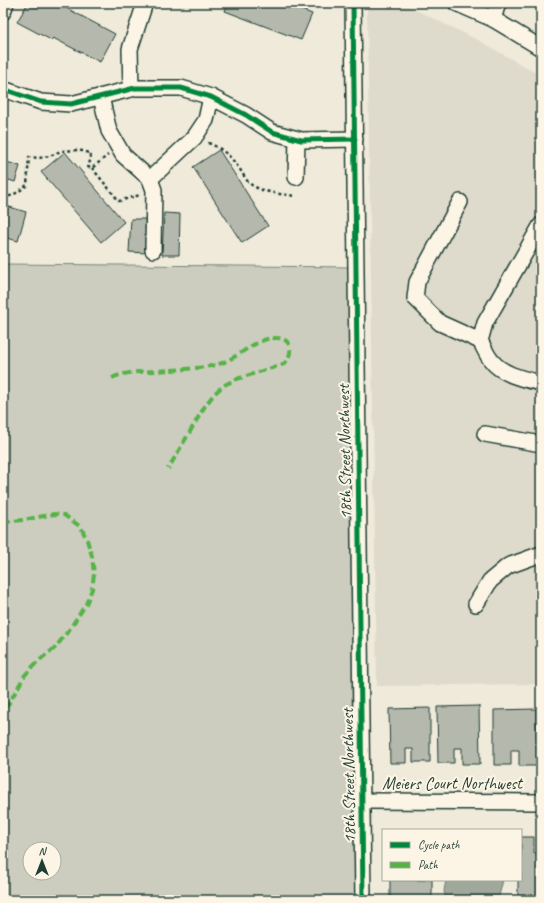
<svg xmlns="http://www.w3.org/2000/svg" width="544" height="903" font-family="Caveat,sans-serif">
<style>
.built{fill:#dedbcc}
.green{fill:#cccdbf;stroke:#76857a;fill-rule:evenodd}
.water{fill:#9fa89a;stroke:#6c7d71}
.building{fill:#b5b9ad;stroke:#1f3d34}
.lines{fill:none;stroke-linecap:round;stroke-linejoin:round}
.minor-casing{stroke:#1f3d34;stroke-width:18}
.path{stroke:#1f3d34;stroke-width:2.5;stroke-dasharray:3 3;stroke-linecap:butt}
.minor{stroke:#fcf5e5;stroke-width:15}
.quiet{stroke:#55b346;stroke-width:4;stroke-dasharray:8 4;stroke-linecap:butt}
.cycleway-casing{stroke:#fcf5e5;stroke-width:8}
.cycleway{stroke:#00873e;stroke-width:5}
.labels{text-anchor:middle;stroke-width:4;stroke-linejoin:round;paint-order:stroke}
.street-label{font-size:17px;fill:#1f3d34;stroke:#fcf5e5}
</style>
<rect width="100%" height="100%" fill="#efeada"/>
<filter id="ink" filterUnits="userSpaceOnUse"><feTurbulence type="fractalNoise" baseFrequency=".025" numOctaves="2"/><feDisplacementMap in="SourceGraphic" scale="8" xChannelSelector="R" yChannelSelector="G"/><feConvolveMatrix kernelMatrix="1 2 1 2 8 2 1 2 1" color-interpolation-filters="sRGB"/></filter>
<g filter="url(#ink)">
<path class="built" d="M369 3H401L478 40 541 76V684L377 686 367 6Z"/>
<path class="green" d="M3 264 356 267 363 900H3ZM30 849H54V873H30Z"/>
<path class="water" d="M446 880H503L499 896V900H446L444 891Z"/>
<g class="building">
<path d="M28 3H57L115 34 100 62 53 38 51 40 17 22Z"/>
<path d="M228 3H284L312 14 301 40 225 11Z"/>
<path d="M219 150 268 226 242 243 193 167Z"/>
<path d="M65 152 124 222 101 242 41 172Z"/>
<path d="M3 161 20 166 15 182 3 178Z"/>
<path d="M3 205 26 212 18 241 3 237Z"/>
<path d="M164 213 180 214 179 255H162Z"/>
<path d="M131 219H147L146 253 129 252Z"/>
<path d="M479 706 480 764H462V748H454V763H438L437 707Z"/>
<path d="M430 708V762H413V749H406V763H390L389 709Z"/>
<path d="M536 709 537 766H519V750H511V765H494V710Z"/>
<path d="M521 837H534V853H541V899H518V880H521Z"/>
<rect x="390" y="880" width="42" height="20"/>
</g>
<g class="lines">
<g class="minor-casing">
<g id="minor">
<path d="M353 3 363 900"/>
<path d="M456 3 493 19 541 48"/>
<path d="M3 12 6 3"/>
<path d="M493 19 498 3"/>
<path d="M3 89 41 102 71 104 135 88H181L211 97 246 115 272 132 301 140 355 139"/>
<path d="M131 89 130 49 145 3"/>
<path d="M101 97 109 131 123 155 150 179 194 138 206 120 211 97"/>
<path d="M296 177 297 139"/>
<path d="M150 179 154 190 153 250"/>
<path d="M460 202 417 282 415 298 440 323 480 341"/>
<path d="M541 225 485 323 480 341C484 347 486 354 491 360 502 375 524 379 541 383"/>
<path d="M485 434 541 444"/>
<path d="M476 604 490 581 508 566 541 554"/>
<path d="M362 801 541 802"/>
</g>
</g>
<g class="path">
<path d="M208 143C224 149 232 158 241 171 244 176 248 183 253 186 266 193 281 194 295 196"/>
<path d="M92 168 119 201 140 195"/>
<path d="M3 197C11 198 21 190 27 185L29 157 39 158 50 156 61 151 78 150 90 153 91 158 88 167 92 168 108 155"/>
</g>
<use href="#minor" class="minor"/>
<g class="quiet">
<path d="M112 378C125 372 139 372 154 371 173 370 192 369 211 366 219 365 227 361 234 357 248 349 261 337 277 338 284 338 289 341 290 348 291 354 288 360 284 364L237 379 224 385 214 394 205 406 168 469"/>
<path d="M3 522 23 520 54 514 64 515 81 527 87 540 92 556 94 574 92 589 86 604 69 630 55 648 38 661 25 675 9 703 3 709"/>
</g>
<g class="cycleway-casing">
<g id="cycleway">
<path d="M353 3 363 900"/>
<path d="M3 89 41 102 71 104 135 88H181L211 97 246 115 272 132 301 140 355 139"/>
</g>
</g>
<use href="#cycleway" class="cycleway"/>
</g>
</g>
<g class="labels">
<g class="street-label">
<text transform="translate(344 452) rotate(-91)" y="6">18th Street Northwest</text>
<text transform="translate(348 776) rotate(-91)" y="6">18th Street Northwest</text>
<text x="452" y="789">Meiers Court Northwest</text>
</g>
</g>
<rect width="544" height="903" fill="none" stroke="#fcf5e5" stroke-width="16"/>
<rect x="8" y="8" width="528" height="887" fill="none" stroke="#1f3d34" stroke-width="1.5" filter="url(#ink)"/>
<rect x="382" y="829" width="140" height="52" fill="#fcf5e5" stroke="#a4ab9e"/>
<rect x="390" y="842" width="20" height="6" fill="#00873e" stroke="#a4ab9e"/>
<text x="418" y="849" font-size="12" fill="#1f3d34">Cycle path</text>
<rect x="390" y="862" width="20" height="6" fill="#55b346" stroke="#a4ab9e"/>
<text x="418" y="869" font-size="12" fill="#1f3d34">Path</text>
<g transform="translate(42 861)"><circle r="19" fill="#fcf5e5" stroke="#a4ab9e"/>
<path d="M0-3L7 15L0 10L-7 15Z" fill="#1f3d34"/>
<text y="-6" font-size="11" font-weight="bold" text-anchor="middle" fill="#1f3d34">N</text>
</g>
</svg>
